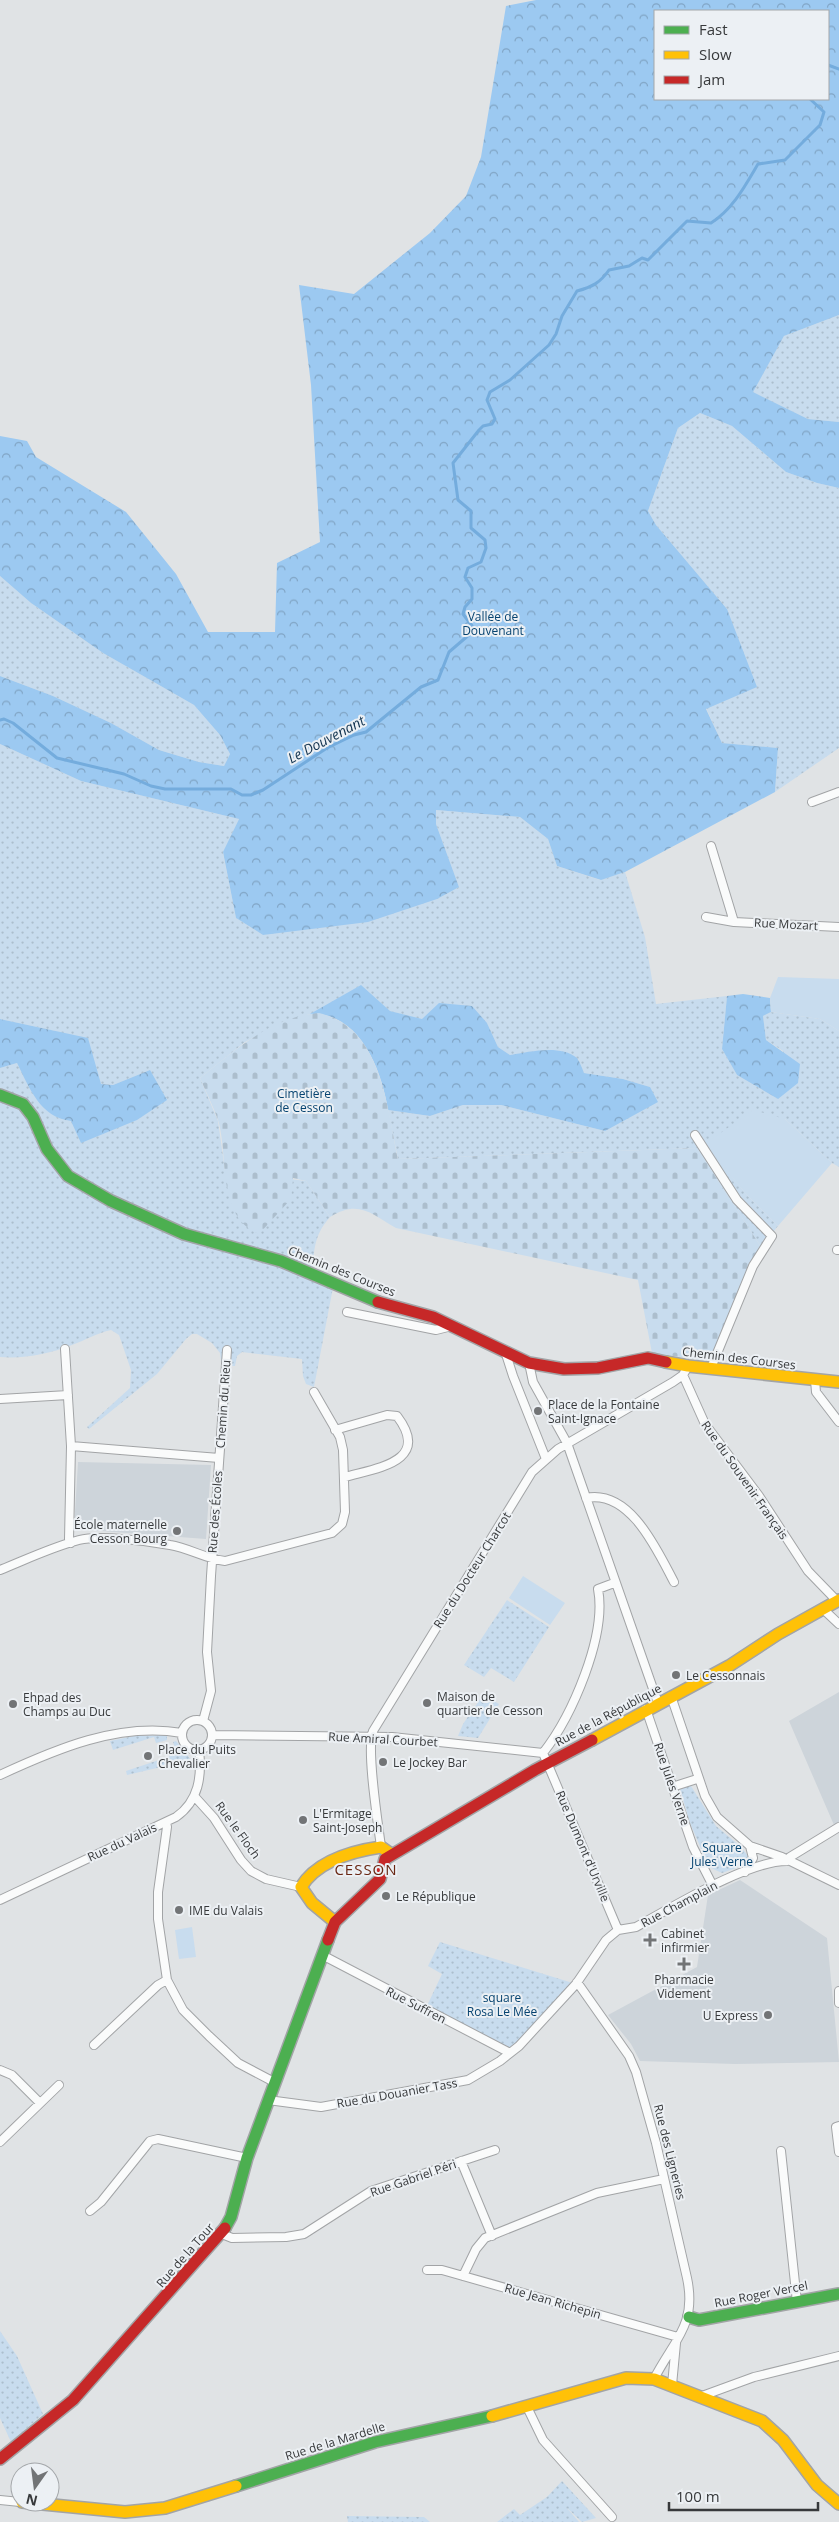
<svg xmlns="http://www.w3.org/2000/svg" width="839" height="2522" font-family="'Open Sans',sans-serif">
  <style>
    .built { fill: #cdd4da }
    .grass { fill: url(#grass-dots) }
    .forest { fill: url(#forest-crowns); fill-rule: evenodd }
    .cemetery { fill: url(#cemetery-stones) }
    .garden { fill: #c8dcee }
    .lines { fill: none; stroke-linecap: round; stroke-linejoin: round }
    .stream { stroke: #74acdd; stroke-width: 3 }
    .street-casing { stroke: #a2a4a6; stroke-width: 10 }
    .fast-casing { stroke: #a2a4a6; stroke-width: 14 }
    .slow-casing { stroke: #a2a4a6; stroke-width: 14 }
    .jam-casing { stroke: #a2a4a6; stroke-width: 14 }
    .street { stroke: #fafbfb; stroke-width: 8 }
    .fast { stroke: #4caf50; stroke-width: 11 }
    .slow { stroke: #ffc107; stroke-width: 11 }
    .jam { stroke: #c62828; stroke-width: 11 }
    .poi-dot { fill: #727476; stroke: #ecf0f4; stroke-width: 2 }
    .labels { text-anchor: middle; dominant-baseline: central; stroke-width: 4; stroke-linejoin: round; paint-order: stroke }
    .park-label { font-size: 12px; fill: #064370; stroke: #ecf0f4 }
    .street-label { font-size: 12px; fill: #37393b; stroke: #ecf0f4 }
    .poi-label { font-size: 12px; fill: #37393b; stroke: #ecf0f4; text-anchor: start }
    .water-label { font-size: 14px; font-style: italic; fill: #133450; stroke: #ecf0f4 }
    .quarter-label { font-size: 15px; letter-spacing: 1px; fill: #692713; stroke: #ecf0f4 }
  </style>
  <defs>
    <pattern id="grass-dots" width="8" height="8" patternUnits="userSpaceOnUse" patternTransform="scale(1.25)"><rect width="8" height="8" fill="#c8dcee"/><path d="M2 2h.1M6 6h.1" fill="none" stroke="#acbecd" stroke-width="1.8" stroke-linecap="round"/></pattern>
    <pattern id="forest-crowns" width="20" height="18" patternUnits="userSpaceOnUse" patternTransform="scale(1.25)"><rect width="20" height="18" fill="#9cc9f1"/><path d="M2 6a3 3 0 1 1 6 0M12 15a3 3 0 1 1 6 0" fill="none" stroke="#80a4c4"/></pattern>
    <pattern id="cemetery-stones" width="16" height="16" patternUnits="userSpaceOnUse" patternTransform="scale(1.25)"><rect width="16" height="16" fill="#c8dcee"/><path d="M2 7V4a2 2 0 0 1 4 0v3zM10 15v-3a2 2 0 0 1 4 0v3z" fill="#acbecd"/></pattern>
  </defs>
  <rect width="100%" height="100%" fill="#e0e3e5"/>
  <path class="built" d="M78,1462l133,3 -5,74 -132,-10z
    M839,1692v130l-5,3 -45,-104z
    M740,1880l87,58 12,124 -104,2 -95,-3 -9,-17 -23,-29 89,-48 11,-72z"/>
  <path class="grass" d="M839,315v107l-31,-3 -56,-27 32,-56z
    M700,413l32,13 54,46 31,11 22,5v260l-64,44 3,-44 -56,-5 -16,-35 21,-99 -71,-84 -8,-14 30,-83z
    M0,576l31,27 72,50 91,52 26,30 10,19 -6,12 -25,-4 -40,-12 -48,-27 -58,-27 -53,-20z
    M0,744l81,37 158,38 -16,34 13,65 27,17 196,-48 -23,-63v-14l84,7 28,22 9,27 43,14 25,-8 20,65 11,67 71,-8 -5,53 15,26 41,24 5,-48 -17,-11 -3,-24 8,-4 49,7 19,12v136l-7,-4 -47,-44 -79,25 40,50 32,32 -17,21 -64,-99 -299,11 -10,-49 42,6 33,-11h38l104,26 45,-44 -27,-8 -39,-6 -6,-14 -40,-8 -28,4 -12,-8 -11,-24 -65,-3 -32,-9 -80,3 -27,8 -38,20 -45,36 18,43 7,50 81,10 24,36c-14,16 -16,29 -17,50l22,10 -21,110 -8,-3 -3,-8 -1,-17 -60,-7 -5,4 -2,10h-13l-2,-13 -8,-10 -15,-9h-5l-6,5 -29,35 -68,55 -2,-2 43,-39 1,-18 -12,-35 -8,-5c-14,3 -25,10 -39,15 -23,9 -48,14 -72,12v-289l17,-5c13,25 24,54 54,58l79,-51 -37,15 -12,-1 -46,-53 -55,-12z
    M507,1600l42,27 -35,55 -23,-14 -7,9 -20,-12z
    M483,1695l16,9 -21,34 -20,-2 5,-12z
    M167,1735v5l-11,3 -2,-6 -41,13 -3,-9 24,-5z
    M176,1741l15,19 -64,15 -1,-4 51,-17 -4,-12z
    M691,1786l25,40 25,21 7,9 -4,9 -22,8 -13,-6 -19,-44 -10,-34z
    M440,1942l136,42 -66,69 -85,-43 17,-36 -14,-8z
    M0,2331l17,25 26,58 -32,28 -11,-24z
    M562,2481l34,37 -14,4 -16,-15 13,15h-82l17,-13 6,6 27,-18z
    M347,2516l77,1 6,5h-82z"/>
  <path class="forest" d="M536,0h303v315l-55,21 -31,56 55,27 31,3v66l-22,-5 -31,-11 -54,-46 -32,-13 -22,15 -30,83 8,14 71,84 30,78 -51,22 16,34 56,5 -3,44 -150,80 -24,8 -44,-14 -9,-27 -28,-22 -84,-7v14l23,63 -22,12 -69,23 -105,13 -27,-17 -13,-66 16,-33 -158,-38 -81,-37v-68l53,20 58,27 48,27 40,12 25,4 6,-12 -10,-19 -26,-30 -91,-52 -72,-50 -31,-27v-140l27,5 9,16 90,55 50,62 32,58h67l2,-69 43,-21 -9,-157 -12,-100 55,9 76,-61 36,-37 15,-39 25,-151zM655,11h173v88h-173z
    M361,985l29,26 32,8 17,-16 33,3 15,17 11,24 12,8c19,-3 50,-11 67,3 3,4 5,10 7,15l39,6 27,8 8,15 -53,29 -104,-26h-38l-33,11 -42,-6c-6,-40 -29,-99 -78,-96z
    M743,994l27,4 1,14 -8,4 3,24 34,24 -2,19 -20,16 -41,-24 -15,-26 5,-53z
    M0,1019l88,19 13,46 12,1 37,-15 17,30 -30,20 -56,23 -10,-22c-31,-4 -41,-32 -54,-58l-17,5z"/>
  <path class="cemetery" d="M319,1013c63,15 68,94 79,146l299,-11 64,99 -51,114 -58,-8 -14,-73 -242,-52c-25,-14 -37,-29 -66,-11l-24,-36 -13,-3 -2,21 -32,35c-43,-18 -30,-78 -41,-114 -5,-14 -12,-28 -18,-42 35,-28 73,-62 119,-65z"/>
  <path class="garden" d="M778,977l61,2v52l-19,-12 -49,-7 -1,-14z
    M753,1110l32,9 47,44 -54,63 -32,-32 -41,-50z
    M523,1576l42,27 -15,22 -41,-27z
    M192,1927l4,30 -17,2 -4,-29z"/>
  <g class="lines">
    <path class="stream" d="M828,65l11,4
      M0,720l4,-1 9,4 44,35 67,16 27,12 14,3h66l11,6h9l12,-5 64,-42 27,-13 12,-3 55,-45 17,-7 11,-28 21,-18 2,-8 -9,-12 2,-7 7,-8v-11l-7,-11 3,-9 13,-6 5,-14 -1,-8 -14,-12v-17l-13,-11 -5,-37 26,-33 4,-4 9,-2 3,-5 -8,-19 3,-8 20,-12 39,-35 7,-11 6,-18 15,-25c15,-4 23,-8 32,-21l20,-4 13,-8 6,2 39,-39 24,2c22,-14 34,-37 47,-59l27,-4 35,-35 4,-13 -14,-13"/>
    <g class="street-casing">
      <path id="street" d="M812,802l27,-10
        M711,846l23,76
        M706,917l28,5 105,5
        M695,1135l42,65 35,36 -19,30 -42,102
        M837,1250h2
        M347,1312l89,18 16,-4
        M65,1349l6,97 -2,93 2,4
        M505,1351l8,25 33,83
        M529,1363l4,19 34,61 91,260
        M683,1375l22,49 54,72 49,75 29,30
        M815,1380l1,12 23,30
        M0,1399l68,-4
        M335,1430l52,-15 10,1c35,46 -21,52 -52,61
        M71,1446l148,12
        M586,1498c44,-9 71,52 88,84
        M0,1570c25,-10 52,-23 79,-30 21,-5 69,1 91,5 19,3 36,14 55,16l107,-28 10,-9 3,-12 -2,-62 -3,-13 -26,-45
        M823,1609l16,15
        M671,1696l34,100 12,21 33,29 3,12 -8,14
        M646,1709l47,138 20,39
        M182 1735a15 15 0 1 1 30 0a15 15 0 1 1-30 0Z
        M203,1721l8,-30 -4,-39 4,-76 16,-226
        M212,1735l180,2 151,16 75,177
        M543,1753c29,-37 64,-117 55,-164l16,-6
        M0,1775c56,-26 119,-53 182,-42
        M672,1787l25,-8
        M195,1797l19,21 27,42 10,11 15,8 35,8
        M166,1822l1,5 -9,65v27l9,61 16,30 26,26 29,27 36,19
        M750,1846l32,11 57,28
        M381,1847c-3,-24 -15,-98 -8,-116l159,-259 26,-23 115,-67 10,-7 5,-9
        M787,1861l3,-4 49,-30
        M0,1900l176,-83c23,-16 26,-41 23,-67
        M324,1956l186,97
        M577,1982l52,74 7,16 20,71 31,135c10,47 -13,62 -33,101
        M839,1991v12
        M94,2045l64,-60 9,-5
        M0,2070l12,5 28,28
        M268,2100l53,7 147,-27 32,-19 19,-15 57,-62 30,-44 12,-10 18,-3c37,-20 111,-66 151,-66
        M839,2126l-3,1 3,25
        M0,2142l59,-57
        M781,2151l16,151
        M461,2161l31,75
        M90,2211l11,-9 49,-61 8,-2 89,19
        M222,2234l10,4 54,-1 18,-3 67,-43 124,-41
        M427,2270h15l236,67
        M463,2276l13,-27 9,-11 112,-45 67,-14
        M672,2385l4,-42
        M702,2396l52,-19 85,-21
        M527,2407l16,33 69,77
        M0,2500l20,2"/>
    </g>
    <g class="fast-casing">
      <path id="fast" d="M0,1095l23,9 10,13 14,32 21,27 43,25 73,33 97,27 97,41
        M225,2228l6,-11 16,-59 81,-218
        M689,2317l10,3 140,-26
        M236,2486l139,-44 117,-26"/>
    </g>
    <g class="slow-casing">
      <path id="slow" d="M666,1362l22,4 151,16
        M592,1740l137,-74 49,-32 61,-34
        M335,1922l-23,-19 -11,-16c16,-26 52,-36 80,-40l10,7
        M492,2416l134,-38 28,1 108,42 21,19 34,45 22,19
        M22,2502l103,10 40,-4 71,-22"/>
    </g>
    <g class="jam-casing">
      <path id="jam" d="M378,1302l55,15 96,46 35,6 34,-1 50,-10 18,4
        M328,1940l7,-18 45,-43 5,-20 150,-89 57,-30
        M0,2459l73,-59 152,-172"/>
    </g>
    <use href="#street" class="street"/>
    <use href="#fast" class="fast"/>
    <use href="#slow" class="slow"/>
    <use href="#jam" class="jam"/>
  </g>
  <g class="poi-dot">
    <circle cx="538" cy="1411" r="5"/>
    <circle cx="177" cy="1531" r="5"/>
    <circle cx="676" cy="1675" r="5"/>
    <circle cx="427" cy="1703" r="5"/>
    <circle cx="13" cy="1704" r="5"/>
    <circle cx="148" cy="1756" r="5"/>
    <circle cx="383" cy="1762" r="5"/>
    <circle cx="303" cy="1820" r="5"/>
    <circle cx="386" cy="1896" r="5"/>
    <circle cx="179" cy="1910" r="5"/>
    <path d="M647.5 1932.5h5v5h5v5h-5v5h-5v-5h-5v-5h5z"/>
    <path d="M681.5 1956.5h5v5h5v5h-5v5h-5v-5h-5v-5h5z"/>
    <circle cx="768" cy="2015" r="5"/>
  </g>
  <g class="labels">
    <g class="park-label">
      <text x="493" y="616">Vallée de<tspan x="493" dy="14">Douvenant</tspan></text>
      <text x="304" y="1093">Cimetière<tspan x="304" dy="14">de Cesson</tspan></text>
      <text x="722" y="1847">Square<tspan x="722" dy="14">Jules Verne</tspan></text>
      <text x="502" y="1997">square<tspan x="502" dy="14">Rosa Le Mée</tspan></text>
    </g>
    <g class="street-label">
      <text transform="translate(786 924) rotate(3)">Rue Mozart</text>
      <text transform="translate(342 1271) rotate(22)">Chemin des Courses</text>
      <text transform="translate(739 1358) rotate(7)">Chemin des Courses</text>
      <text transform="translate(223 1404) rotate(-86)">Chemin du Rieu</text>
      <text transform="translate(745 1480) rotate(55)">Rue du Souvenir Français</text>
      <text transform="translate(215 1512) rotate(-86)">Rue des Écoles</text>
      <text transform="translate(472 1570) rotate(-58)">Rue du Docteur Charcot</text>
      <text transform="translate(608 1715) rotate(-28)">Rue de la République</text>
      <text transform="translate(383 1739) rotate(3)">Rue Amiral Courbet</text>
      <text transform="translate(672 1784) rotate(71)">Rue Jules Verne</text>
      <text transform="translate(238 1830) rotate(54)">Rue le Floch</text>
      <text transform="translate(122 1842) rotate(-25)">Rue du Valais</text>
      <text transform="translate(583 1846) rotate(67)">Rue Dumont d'Urville</text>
      <text transform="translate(679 1904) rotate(-28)">Rue Champlain</text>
      <text transform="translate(416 2005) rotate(27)">Rue Suffren</text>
      <text transform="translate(397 2093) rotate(-10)">Rue du Douanier Tass</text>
      <text transform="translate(670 2152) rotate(76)">Rue des Ligneries</text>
      <text transform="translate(413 2178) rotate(-19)">Rue Gabriel Péri</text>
      <text transform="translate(185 2255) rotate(-49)">Rue de la Tour</text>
      <text transform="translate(761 2294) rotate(-11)">Rue Roger Vercel</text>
      <text transform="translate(553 2301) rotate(16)">Rue Jean Richepin</text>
      <text transform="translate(335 2441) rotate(-17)">Rue de la Mardelle</text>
    </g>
    <g class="poi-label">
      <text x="548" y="1404">Place de la Fontaine<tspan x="548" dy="14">Saint-Ignace</tspan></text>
      <text x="167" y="1524" text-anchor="end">École maternelle<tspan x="167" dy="14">Cesson Bourg</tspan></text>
      <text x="686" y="1675">Le Cessonnais</text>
      <text x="437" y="1696">Maison de<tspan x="437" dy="14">quartier de Cesson</tspan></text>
      <text x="23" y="1697">Ehpad des<tspan x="23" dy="14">Champs au Duc</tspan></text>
      <text x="158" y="1749">Place du Puits<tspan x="158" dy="14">Chevalier</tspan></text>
      <text x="393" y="1762">Le Jockey Bar</text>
      <text x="313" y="1813">L'Ermitage<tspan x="313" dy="14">Saint-Joseph</tspan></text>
      <text x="396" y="1896">Le République</text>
      <text x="189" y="1910">IME du Valais</text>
      <text x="661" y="1933">Cabinet<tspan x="661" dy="14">infirmier</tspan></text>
      <text x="684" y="1979" text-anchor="middle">Pharmacie<tspan x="684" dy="14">Videment</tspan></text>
      <text x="758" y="2015" text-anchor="end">U Express</text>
    </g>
    <g class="water-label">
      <text transform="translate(326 739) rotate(-28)">Le Douvenant</text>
    </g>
    <g class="quarter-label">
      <text x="366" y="1869">CESSON</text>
    </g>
  </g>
  <rect x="654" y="10" width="175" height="90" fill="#ecf0f4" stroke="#a4a7aa"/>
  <rect x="664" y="26" width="25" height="8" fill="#4caf50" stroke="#a4a7aa"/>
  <text x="699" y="35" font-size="15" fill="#37393b">Fast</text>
  <rect x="664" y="51" width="25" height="8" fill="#ffc107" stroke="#a4a7aa"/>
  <text x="699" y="60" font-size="15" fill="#37393b">Slow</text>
  <rect x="664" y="76" width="25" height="8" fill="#c62828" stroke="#a4a7aa"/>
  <text x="699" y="85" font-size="15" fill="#37393b">Jam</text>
  <g transform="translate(35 2487) rotate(194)"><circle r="24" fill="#ecf0f4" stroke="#a4a7aa"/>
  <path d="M0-4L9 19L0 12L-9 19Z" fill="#727476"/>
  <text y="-8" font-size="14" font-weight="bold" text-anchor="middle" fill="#37393b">N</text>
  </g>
  <path d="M669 2502v8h149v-8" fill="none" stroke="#37393b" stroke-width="2.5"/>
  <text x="676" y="2502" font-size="15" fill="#37393b" stroke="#ecf0f4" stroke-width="4" paint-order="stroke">100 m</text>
</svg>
